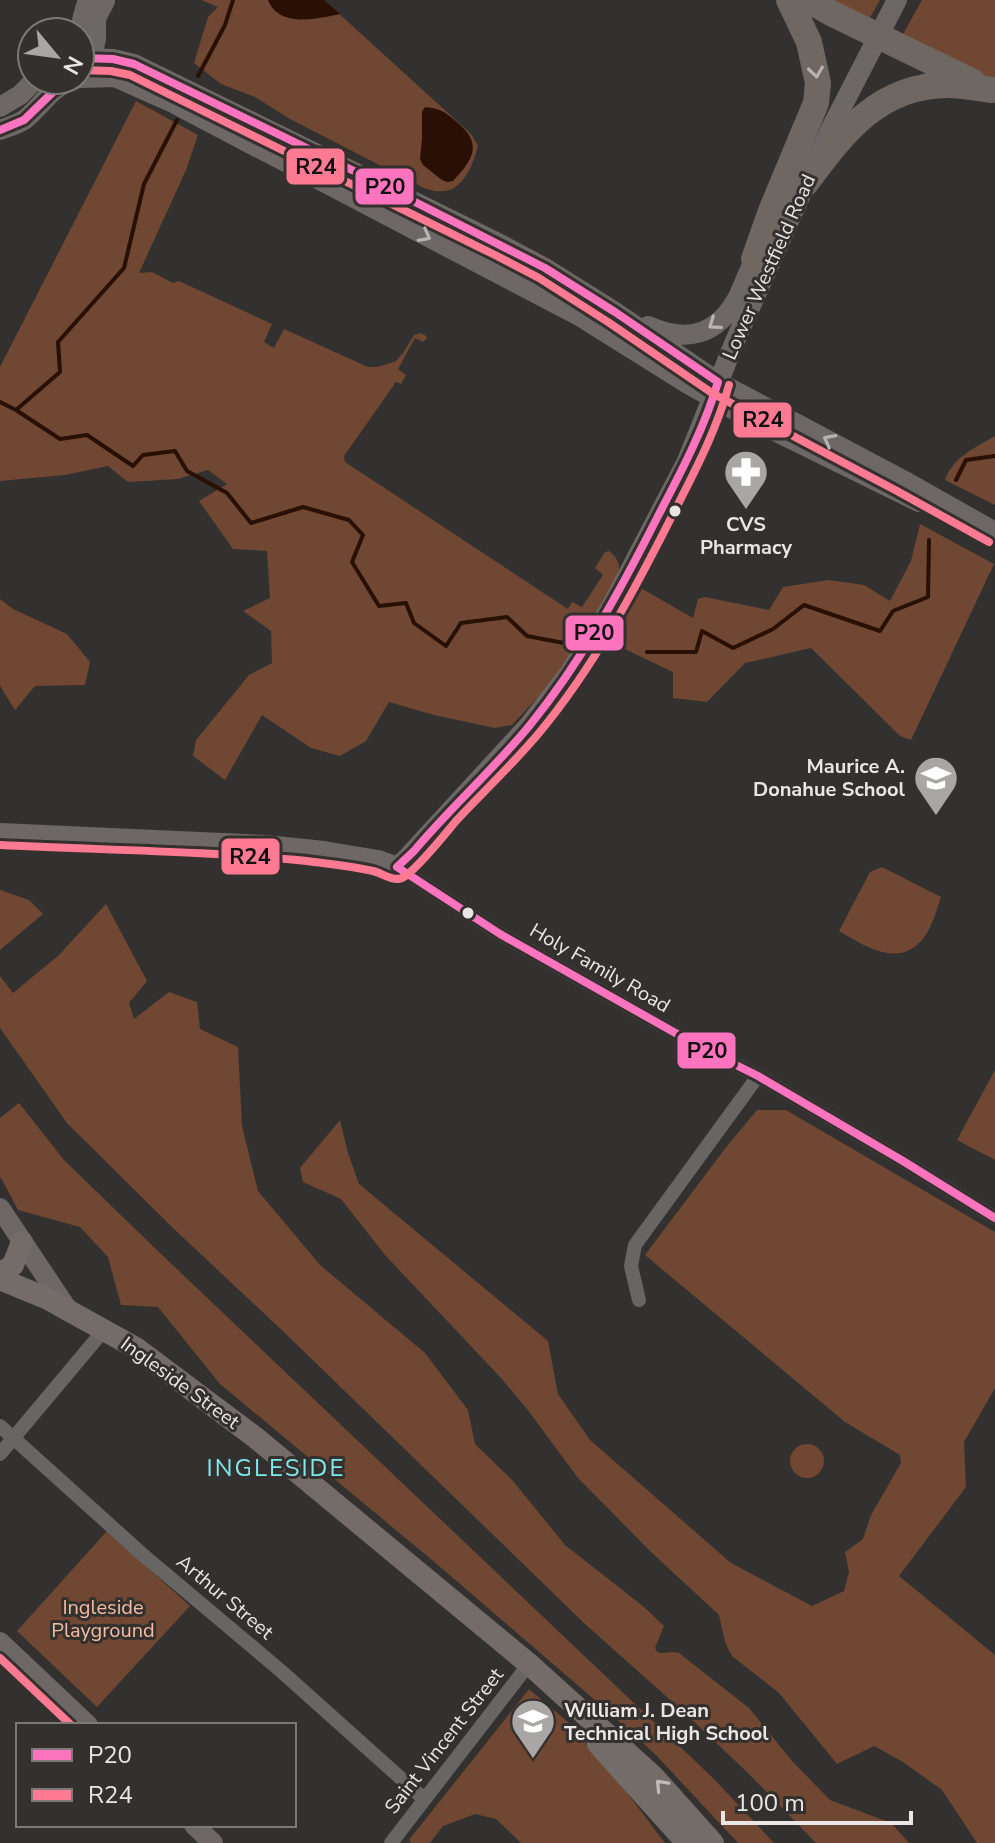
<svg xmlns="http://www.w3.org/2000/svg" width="995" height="1843" font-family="'Nunito Sans',sans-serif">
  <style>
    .green { fill: #6f4732 }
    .water { fill: #290f04 }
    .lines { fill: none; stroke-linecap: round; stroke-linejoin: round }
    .stream { stroke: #290f04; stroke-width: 4 }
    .street { stroke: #686665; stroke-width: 14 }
    .secondary { stroke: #6d6866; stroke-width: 20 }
    .primary { stroke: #736c69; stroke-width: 22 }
    .highway { stroke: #6f6762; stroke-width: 26 }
    .bus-1-casing { stroke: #34302e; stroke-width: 14 }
    .bus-2-casing { stroke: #34302e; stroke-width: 14 }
    .bus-1 { stroke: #fc73be; stroke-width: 8 }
    .bus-2 { stroke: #fe7a93; stroke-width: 8 }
    .oneway { stroke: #b8b3b1 }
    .oneway2 { stroke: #b7b4b2 }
    .oneway3 { stroke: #c0bbba }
    .bus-dot { fill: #e9e6e5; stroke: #34302e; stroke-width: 3 }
    .labels { text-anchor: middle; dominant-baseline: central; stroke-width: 6; stroke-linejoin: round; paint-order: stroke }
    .street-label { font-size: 20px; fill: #e9e6e5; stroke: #34302e }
    .poi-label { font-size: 20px; font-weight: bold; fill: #e9e6e5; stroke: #34302e }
    .park-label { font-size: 20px; fill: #f3bda3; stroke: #34302e }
    .quarter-label { font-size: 24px; letter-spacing: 2px; fill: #7de9eb; stroke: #34302e }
    .line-badge { stroke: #34302e; stroke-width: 3 }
    .pale-badge-label { font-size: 22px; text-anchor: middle; font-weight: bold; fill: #111 }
  </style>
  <rect width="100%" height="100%" fill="#33312f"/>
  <path class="green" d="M201,0h123l147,134 7,12c-8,28 -20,55 -54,42l-134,-69 -35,-22 -34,-13 -27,-21 14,-46 10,-10z
    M829,0h51l-10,18z
    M922,0h73v85l-92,-51z
    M136,101l62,34 -12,35 -47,103 13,-1 21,11 6,-2 93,43 -8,18 10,6 10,-19 84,38h10l18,-6 7,-8 11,-18 7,-2 5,3 1,2 -4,4 -8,-4 -17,31 8,6 -5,9 -5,-2 -52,74 1,6 223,147 4,-7 10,5 21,-32 -8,-7 10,-16 4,-1c12,9 12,19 6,32l-62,98 -41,44 -17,3 -61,-13 -45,-13 -23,39 -26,15 -29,-8 -49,-33 -37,65 -32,-24 3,-16 53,-65 23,-12 -1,-32 -28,-20 27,-13 -3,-47 -34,-2 -34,-48 28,-17 -19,-14 -30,9 -50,3 -20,-16 -43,9 -65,6v-114z
    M995,436v69l-50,-25c7,-22 31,-33 50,-44z
    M920,524l74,40 -83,176 -11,-4 -89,-88 -66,15 -38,39 -34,-4v-26l-63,-30 29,-55 54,31 5,-19 7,-2 64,13 14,-23 46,-7 35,5 26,16 21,-40z
    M0,599l13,10 54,25 23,28 -5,23 -50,1 -20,24 -15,-24z
    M882,867l59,30c-4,12 -8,26 -14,36 -24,38 -59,15 -88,-2l31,-59z
    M0,890l29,10 14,14 -43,36z
    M106,904l41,77 -18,22 5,16 35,-27 28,10 3,27 38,18 4,79 16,65 62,74 105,88 43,57 7,34 38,37 52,64 79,62 20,19 -9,22 2,4c8,3 14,-2 22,1l70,55 43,53 38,39 61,23 18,20h-93l-64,-66 -66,-63 -101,-90 -297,-288 -115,-108 -106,-105 -67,-95v-52l13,17 46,-38z
    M995,1070v90l-38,-20z
    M19,1103l45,57 96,93 553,525 61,65h-36l-82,-88 -60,-54 -158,-136 -218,-181 -62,-77 -37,-2 -13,-48 -28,-30 -62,-17 -18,-34v-58z
    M757,1110h29l209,122v156l-31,54 2,45 -67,89 96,79v188h-18l-35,-53 -39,-28 -29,-16 -37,18 -58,-71 -47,-37 -7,-14 -6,-27 -68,-63 -73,-74 -51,-69 -26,-31 -116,-123 -44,-56 -38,-17 -3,-14 40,-48 8,33 11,31 189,157 10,53 32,46 141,123 81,43 32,-15 5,-19 -4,-20 18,-13 8,-24 30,-52 -1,-8 -55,-33 -200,-167 82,-109z
    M790 1461a17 17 0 1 1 34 0a17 17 0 1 1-34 0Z
    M107,1531l83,75 -93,101 -80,-76z
    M529,1689l39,33 48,56 49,65h-144l-25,-24 -21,-5 -32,12 -13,17h-19l-2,-3z"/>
  <path class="water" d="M268,0h56l16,14c-23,5 -61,14 -72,-14z
    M425,107c17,2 20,5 33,16 25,21 15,37 -5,58l-6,1 -5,-2 -19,-15 -3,-6 2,-21v-26z"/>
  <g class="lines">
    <path class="stream" d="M198,76l27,-51 8,-25
      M0,402l16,8 44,-38 -2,-30 66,-74 20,-84 33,-64
      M16,410l44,29 27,-4 46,31 10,-11 32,-4 12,20 40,22 24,30 52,-16 46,13 14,15 -11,27 27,44 27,-3 8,20 32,23 15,-23 46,-6 20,19 42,8
      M956,480l10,-20 29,-4
      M647,652h49l6,-21 31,17 40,-19 31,-24 76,26 13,-20 35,-14 1,-57"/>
    <path class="street" d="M397,867l103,67 202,114 56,28 145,85 92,57
      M639,1300l-8,-34 4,-21 123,-169
      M0,1426l142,128 139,117 143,128
      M0,1454l104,-124
      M391,1843l138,-179"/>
    <path class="secondary" d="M88,0c-12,34 -8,39 11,67
      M80,58l33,1 21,5 366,180 45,24 70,44 103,70 185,98 92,52
      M91,62l5,-23v-21l9,-17
      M80,78l35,-1 54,24 412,216 107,67 68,38 163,80
      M0,107l20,-12 15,-15
      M0,130c8,-3 16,-5 24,-10 18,-14 27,-34 50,-40
      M648,326c38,17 69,10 90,-29 9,-18 11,-33 27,-49
      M0,833l266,12 58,6 54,9 19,7 8,-7 125,-136 38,-49 44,-70 75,-144 48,-120 95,-211 67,-130
      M0,1208l68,102
      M0,1642l88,83
      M194,1825l19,18"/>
    <path class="primary" d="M0,1274l13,-9 9,-23
      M0,1279l46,19 90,50 120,90 273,226 125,113 59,66
      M598,1744l89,99"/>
    <path class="highway" d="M808,0l23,13 142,69
      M806,183c37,-50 73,-98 142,-98 14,0 28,3 43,5
      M754,259l17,-48 45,-108 2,-20 -9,-41 -20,-42"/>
    <g class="bus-1-casing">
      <path id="bus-1" d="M80,58l33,1 21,5 226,110 185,94 70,44 103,70c-14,47 -37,90 -60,134 -37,73 -76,145 -128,209 -36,44 -79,82 -116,126l-17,16 103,67 202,114 56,28 145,85 92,57
        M0,130l24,-10 29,-28 21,-12"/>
    </g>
    <g class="bus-2-casing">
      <path id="bus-2" d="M80,70l31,1 19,4 365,180 44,23 69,44 104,71 185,98 92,51
        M0,845c102,5 206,6 307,16 22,3 45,5 66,10 9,2 20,11 29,7 13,-6 43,-44 54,-57 27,-29 57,-57 83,-88 54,-65 94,-140 132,-215 22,-43 45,-86 58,-133
        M0,1658l71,67"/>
    </g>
    <use href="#bus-1" class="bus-1"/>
    <use href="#bus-2" class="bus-2"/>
  </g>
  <defs><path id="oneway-chevron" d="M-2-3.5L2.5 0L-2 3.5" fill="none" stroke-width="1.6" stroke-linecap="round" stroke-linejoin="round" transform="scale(2)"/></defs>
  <use class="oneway" href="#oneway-chevron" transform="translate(816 72) rotate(82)"/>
  <g class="oneway2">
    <use href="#oneway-chevron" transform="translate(425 236) rotate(28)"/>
    <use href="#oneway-chevron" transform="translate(714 324) rotate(145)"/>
    <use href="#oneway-chevron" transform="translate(829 440) rotate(-152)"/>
  </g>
  <use class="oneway3" href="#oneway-chevron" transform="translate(661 1785) rotate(-133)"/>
  <defs>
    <g id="pharmacy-pin" transform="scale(2.3)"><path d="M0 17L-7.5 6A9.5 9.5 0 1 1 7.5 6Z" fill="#a9a7a5" stroke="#34302e"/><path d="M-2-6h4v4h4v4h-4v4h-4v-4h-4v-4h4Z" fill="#fff"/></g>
    <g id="school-pin" transform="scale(2.3)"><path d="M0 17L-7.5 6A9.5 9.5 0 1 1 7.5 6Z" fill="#a9a7a5" stroke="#34302e"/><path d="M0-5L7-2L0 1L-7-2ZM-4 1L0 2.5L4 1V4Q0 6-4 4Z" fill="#fff"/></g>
  </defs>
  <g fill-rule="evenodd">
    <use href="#pharmacy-pin" x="746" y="472"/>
    <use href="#school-pin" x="936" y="778"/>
    <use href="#school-pin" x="533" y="1721"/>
  </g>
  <g class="bus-dot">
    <circle cx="675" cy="511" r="7"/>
    <circle cx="468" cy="913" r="7"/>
  </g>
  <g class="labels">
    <g class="street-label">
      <text transform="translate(769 267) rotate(-66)">Lower Westfield Road</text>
      <text transform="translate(600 968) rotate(30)">Holy Family Road</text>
      <text transform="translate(180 1383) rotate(36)">Ingleside Street</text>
      <text transform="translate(225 1597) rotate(40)">Arthur Street</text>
      <text transform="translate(444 1741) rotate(-52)">Saint Vincent Street</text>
    </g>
    <g class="poi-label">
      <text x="746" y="524">CVS<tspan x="746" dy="23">Pharmacy</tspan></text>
      <text x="905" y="766" text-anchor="end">Maurice A.<tspan x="905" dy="23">Donahue School</tspan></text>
      <text x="564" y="1710" text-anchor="start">William J. Dean<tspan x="564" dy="23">Technical High School</tspan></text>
    </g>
    <g class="park-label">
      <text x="103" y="1607">Ingleside<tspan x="103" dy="23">Playground</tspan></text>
    </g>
    <g class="quarter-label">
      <text x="276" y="1468">INGLESIDE</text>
    </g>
  </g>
  <g class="line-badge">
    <rect x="285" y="147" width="61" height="39" rx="8" fill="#fe7a93"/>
    <rect x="354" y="167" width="61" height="39" rx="8" fill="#fc73be"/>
    <rect x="732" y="401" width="61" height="38" rx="8" fill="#fe7a93"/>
    <rect x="564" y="614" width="61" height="38" rx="8" fill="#fc73be"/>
    <rect x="220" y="837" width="61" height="39" rx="8" fill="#fe7a93"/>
    <rect x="676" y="1031" width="61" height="39" rx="8" fill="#fc73be"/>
  </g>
  <g class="pale-badge-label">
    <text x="316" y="174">R24</text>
    <text x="385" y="194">P20</text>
    <text x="763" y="427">R24</text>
    <text x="594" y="640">P20</text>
    <text x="250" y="864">R24</text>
    <text x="707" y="1058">P20</text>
  </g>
  <rect x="16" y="1723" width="280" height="104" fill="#34302e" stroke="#7c7977" stroke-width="2"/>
  <rect x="32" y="1749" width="40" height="12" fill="#fc73be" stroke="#7c7977" stroke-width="2"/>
  <text x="88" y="1763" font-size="24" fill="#e9e6e5">P20</text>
  <rect x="32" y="1789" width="40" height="12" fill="#fe7a93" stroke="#7c7977" stroke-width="2"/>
  <text x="88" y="1803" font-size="24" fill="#e9e6e5">R24</text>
  <g transform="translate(56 56) rotate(119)"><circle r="38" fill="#34302e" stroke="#7c7977" stroke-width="2"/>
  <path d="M0-6L14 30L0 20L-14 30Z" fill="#a9a7a5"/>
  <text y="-12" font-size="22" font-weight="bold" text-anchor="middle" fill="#e9e6e5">N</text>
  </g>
  <path d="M723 1811v12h188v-12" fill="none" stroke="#e9e6e5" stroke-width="4"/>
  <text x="735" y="1811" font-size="24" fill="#e9e6e5" stroke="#34302e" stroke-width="6" paint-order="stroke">100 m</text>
</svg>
